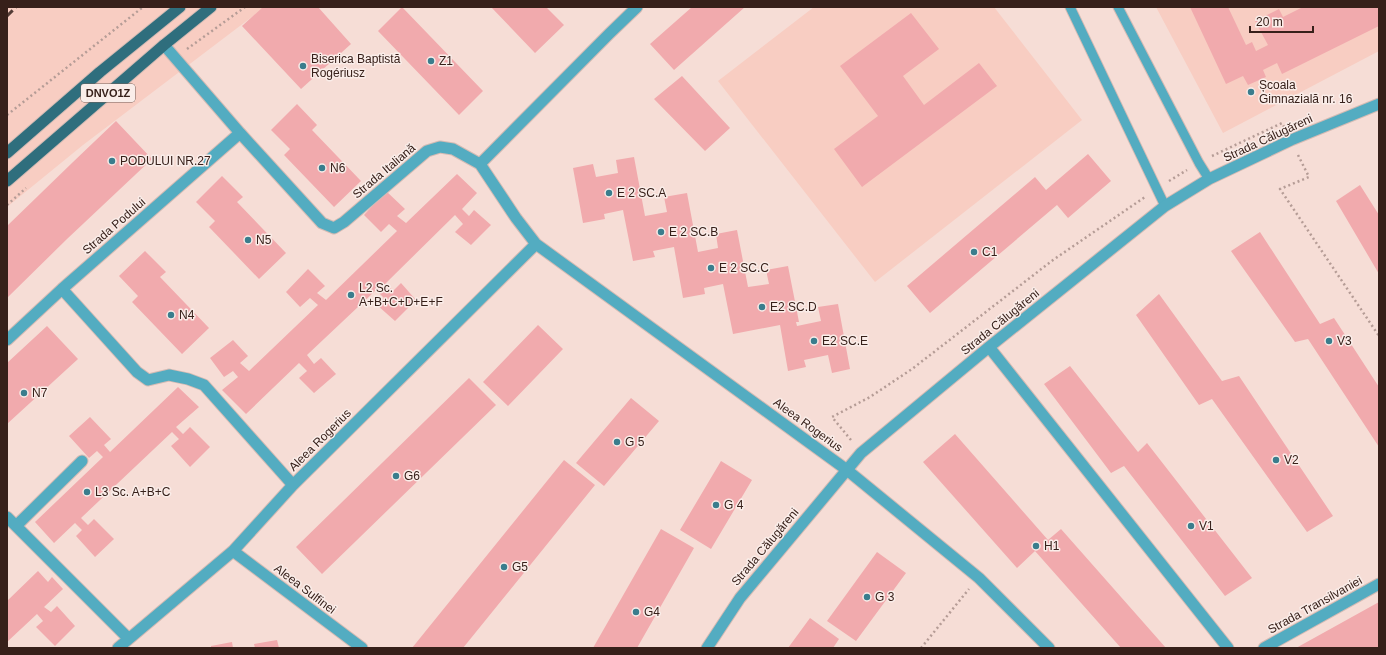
<svg xmlns="http://www.w3.org/2000/svg" width="1386" height="655" font-family="Helvetica,sans-serif">
  <style>
    .built { fill: #f8cdc2 }
    .building { fill: #f1aaad }
    .lines { fill: none; stroke-linecap: round; stroke-linejoin: round }
    .service-casing { stroke: #d4bbb4; stroke-width: 11 }
    .minor-casing { stroke: #d4bbb4; stroke-width: 13 }
    .primary-casing { stroke: #d4bbb4; stroke-width: 13 }
    .path { stroke: #b59c96; stroke-width: 2.5; stroke-dasharray: 2 3; stroke-linecap: butt }
    .service { stroke: #53acc1; stroke-width: 9 }
    .minor { stroke: #53acc1; stroke-width: 11 }
    .primary { stroke: #2f6e7d; stroke-width: 11 }
    .rail { stroke: #533c36; stroke-width: 3; stroke-dasharray: 8 4; stroke-linecap: butt }
    .poi-dot { fill: #3a7d8d; stroke: #faede9; stroke-width: 1.5 }
    .labels { text-anchor: middle; dominant-baseline: central; stroke-width: 3; stroke-linejoin: round; paint-order: stroke }
    .shield { fill: #faede9; stroke: #725e58; stroke-width: 1 }
    .shield-label { font-size: 11px; font-weight: bold; fill: #37201a }
    .poi-label { font-size: 12px; fill: #37201a; stroke: #faede9; text-anchor: start }
    .street-label { font-size: 12px; fill: #37201a; stroke: #faede9 }
  </style>
  <rect width="100%" height="100%" fill="#f6ddd6"/>
  <path class="built" d="M7,7h258l-182,138 -76,62z
    M814,7h180l88,113 -207,162 -157,-201z
    M1156,7h223v44l-156,82z"/>
  <path class="building" d="M263,7h55l33,37 -50,45 -59,-63z
    M402,7l81,84 -24,24 -81,-84z
    M491,7h55l18,18 -29,28z
    M692,7h53l-71,63 -24,-26z
    M1190,7h38l18,38 6,-3 4,9 12,-6 -13,-24 24,-12 4,8 20,-10h76v19l-97,48 -5,-11 -14,7 3,7 -18,8 -5,-9 -17,8z
    M911,13l28,36 -36,27 21,29 55,-42 18,23 -135,101 -28,-38 44,-33 -38,-50z
    M682,76l48,52 -25,23 -51,-52z
    M297,104l20,21 -5,5 49,51 -27,26 -50,-52 6,-6 -19,-19z
    M116,121l36,38 -85,80 -60,59v-72l66,-64z
    M1088,154l23,27 -43,37 -11,-13 -127,108 -23,-27 128,-109 11,13z
    M634,157l11,59 22,-4 -3,-15 23,-4 11,59 20,-4 -2,-14 21,-4 11,57 21,-3 -3,-14 22,-4 11,56h-3l1,4 24,-5 -3,-14 20,-3 12,65 -18,4 -4,-18 -24,5 2,7 -18,4 -8,-46 -47,9 -10,-50 -19,4 1,6 -22,4 -9,-51 -21,4 2,6 -22,4 -10,-51 -19,4 1,5 -22,4 -10,-55 20,-4 3,13 22,-4 -2,-13z
    M457,174l20,19 -15,16 7,7 5,-6 17,15 -20,20 -16,-13 8,-8 -8,-9 -69,68 7,8 8,-8 15,17 -21,21 -18,-16 7,-7 -8,-8 -69,65 7,9 7,-6 15,16 -22,19 -15,-15 8,-7 -8,-8 -53,51 -24,-24 16,-13 -5,-6 -9,6 -14,-19 23,-18 15,16 -8,7 9,8 69,-66 -8,-7 -10,9 -14,-15 22,-23 17,17 -8,7 9,7 71,-69 -8,-7 -8,8 -17,-17 22,-24 19,18 -8,7 9,7z
    M222,176l21,21 -6,5 49,51 -27,26 -50,-52 6,-6 -19,-19z
    M1360,185l19,30v59l-43,-73z
    M1260,232l60,92 14,-6 45,69v60l-71,-108 -13,3 -64,-91z
    M145,251l21,21 -6,5 49,51 -27,26 -50,-52 6,-6 -19,-20z
    M1159,294l63,87 17,-5 94,140 -26,16 -95,-133 -13,6 -63,-90z
    M538,325l25,24 -55,57 -25,-24z
    M47,326l31,33 -71,65v-61z
    M1070,366l68,86 9,-9 105,135 -27,18 -101,-130 -13,7 -67,-89z
    M469,378l27,27 -174,169 -26,-27z
    M178,387l21,20 -23,20 7,7 7,-7 20,20 -20,20 -19,-21 8,-7 -7,-7 -91,86 7,7 6,-6 20,20 -19,18 -19,-21 6,-6 -7,-7 -21,20 -19,-21 68,-65 -6,-6 -8,7 -20,-22 21,-19 21,22 -7,6 6,7z
    M631,398l28,23 -55,65 -28,-23z
    M955,434l93,106 13,-11 105,119h-45l-86,-97 -18,17 -94,-106z
    M564,460l31,25 -132,163h-51z
    M721,461l31,19 -41,69 -31,-19z
    M661,529l33,19 -57,100h-44z
    M877,552l29,21 -50,68 -29,-20z
    M38,571l10,11 4,-5 11,12 -19,18 7,5 6,-6 18,20 -20,20 -19,-19 7,-6 -6,-7 -30,28v-41z
    M1379,602v46h-83z
    M810,618l29,21 -6,9h-45z
    M277,640l2,8h-24l-1,-4z
    M232,642l1,6h-22v-2z"/>
  <g class="lines">
    <g class="service-casing">
      <path id="service" d="M1070,7l95,199
        M1118,7l81,156 10,16"/>
    </g>
    <g class="minor-casing">
      <path id="minor" d="M164,45l76,88 82,90 12,5 10,-6 83,-71 13,-4 13,2 27,15 36,54 20,26 311,226 132,108 70,70
        M480,164l129,-130 28,-27
        M62,289l75,83 11,8 21,-5 19,4 16,6 89,100
        M7,340l55,-51 178,-156
        M989,347l239,301
        M82,461l-66,65 112,112
        M7,517l9,9
        M233,551l129,97
        M118,648l115,-97 60,-66 243,-241
        M707,648l33,-50 121,-145 128,-106 176,-141 44,-27 82,-39 88,-36
        M1264,648l115,-64"/>
    </g>
    <g class="primary-casing">
      <path id="primary" d="M7,153l93,-81 80,-65
        M7,181l157,-136 47,-38"/>
    </g>
    <path class="path" d="M187,49l58,-42
      M7,115l136,-108
      M1298,155l11,22 -29,12 99,147
      M1212,156l70,-33 2,4
      M1169,181l18,-11
      M7,205l19,-17
      M851,440l-19,-23 38,-20 42,-28 141,-109 92,-63
      M921,648l48,-59"/>
    <use href="#service" class="service"/>
    <use href="#minor" class="minor"/>
    <use href="#primary" class="primary"/>
    <path class="rail" d="M7,16l9,-9"/>
  </g>
  <g class="poi-dot">
    <circle cx="431" cy="61" r="4"/>
    <circle cx="303" cy="66" r="4"/>
    <circle cx="1251" cy="92" r="4"/>
    <circle cx="112" cy="161" r="4"/>
    <circle cx="322" cy="168" r="4"/>
    <circle cx="609" cy="193" r="4"/>
    <circle cx="661" cy="232" r="4"/>
    <circle cx="248" cy="240" r="4"/>
    <circle cx="974" cy="252" r="4"/>
    <circle cx="711" cy="268" r="4"/>
    <circle cx="351" cy="295" r="4"/>
    <circle cx="762" cy="307" r="4"/>
    <circle cx="171" cy="315" r="4"/>
    <circle cx="814" cy="341" r="4"/>
    <circle cx="1329" cy="341" r="4"/>
    <circle cx="24" cy="393" r="4"/>
    <circle cx="617" cy="442" r="4"/>
    <circle cx="1276" cy="460" r="4"/>
    <circle cx="396" cy="476" r="4"/>
    <circle cx="87" cy="492" r="4"/>
    <circle cx="716" cy="505" r="4"/>
    <circle cx="1191" cy="526" r="4"/>
    <circle cx="1036" cy="546" r="4"/>
    <circle cx="504" cy="567" r="4"/>
    <circle cx="867" cy="597" r="4"/>
    <circle cx="636" cy="612" r="4"/>
  </g>
  <g class="labels">
    <rect class="shield" x="81" y="84" width="54" height="18" rx="3"/>
    <g class="shield-label">
      <text x="108" y="93">DNVO1Z</text>
    </g>
    <g class="poi-label">
      <text x="311" y="59">Biserica Baptistă<tspan x="311" dy="14">Rogériusz</tspan></text>
      <text x="439" y="61">Z1</text>
      <text x="1259" y="85">Școala<tspan x="1259" dy="14">Gimnazială nr. 16</tspan></text>
      <text x="120" y="161">PODULUI NR.27</text>
      <text x="330" y="168">N6</text>
      <text x="617" y="193">E 2 SC.A</text>
      <text x="669" y="232">E 2 SC.B</text>
      <text x="256" y="240">N5</text>
      <text x="982" y="252">C1</text>
      <text x="719" y="268">E 2 SC.C</text>
      <text x="359" y="288">L2 Sc.<tspan x="359" dy="14">A+B+C+D+E+F</tspan></text>
      <text x="770" y="307">E2 SC.D</text>
      <text x="179" y="315">N4</text>
      <text x="822" y="341">E2 SC.E</text>
      <text x="1337" y="341">V3</text>
      <text x="32" y="393">N7</text>
      <text x="625" y="442">G 5</text>
      <text x="1284" y="460">V2</text>
      <text x="404" y="476">G6</text>
      <text x="95" y="492">L3 Sc. A+B+C</text>
      <text x="724" y="505">G 4</text>
      <text x="1199" y="526">V1</text>
      <text x="1044" y="546">H1</text>
      <text x="512" y="567">G5</text>
      <text x="875" y="597">G 3</text>
      <text x="644" y="612">G4</text>
    </g>
    <g class="street-label">
      <text transform="translate(1268 138) rotate(-25)">Strada Călugăreni</text>
      <text transform="translate(384 171) rotate(-40)">Strada Italiană</text>
      <text transform="translate(114 226) rotate(-41)">Strada Podului</text>
      <text transform="translate(1000 322) rotate(-39)">Strada Călugăreni</text>
      <text transform="translate(808 425) rotate(36)">Aleea Rogerius</text>
      <text transform="translate(320 440) rotate(-45)">Aleea Rogerius</text>
      <text transform="translate(765 547) rotate(-50)">Strada Călugăreni</text>
      <text transform="translate(305 589) rotate(37)">Aleea Sulfinei</text>
      <text transform="translate(1315 605) rotate(-29)">Strada Transilvaniei</text>
    </g>
  </g>
  <rect width="1386" height="655" fill="none" stroke="#37201a" stroke-width="16"/>
  <path d="M1250 26v6h63v-6" fill="none" stroke="#37201a" stroke-width="2"/>
  <text x="1256" y="26" font-size="12" fill="#37201a" stroke="#faede9" stroke-width="3" paint-order="stroke">20 m</text>
</svg>
